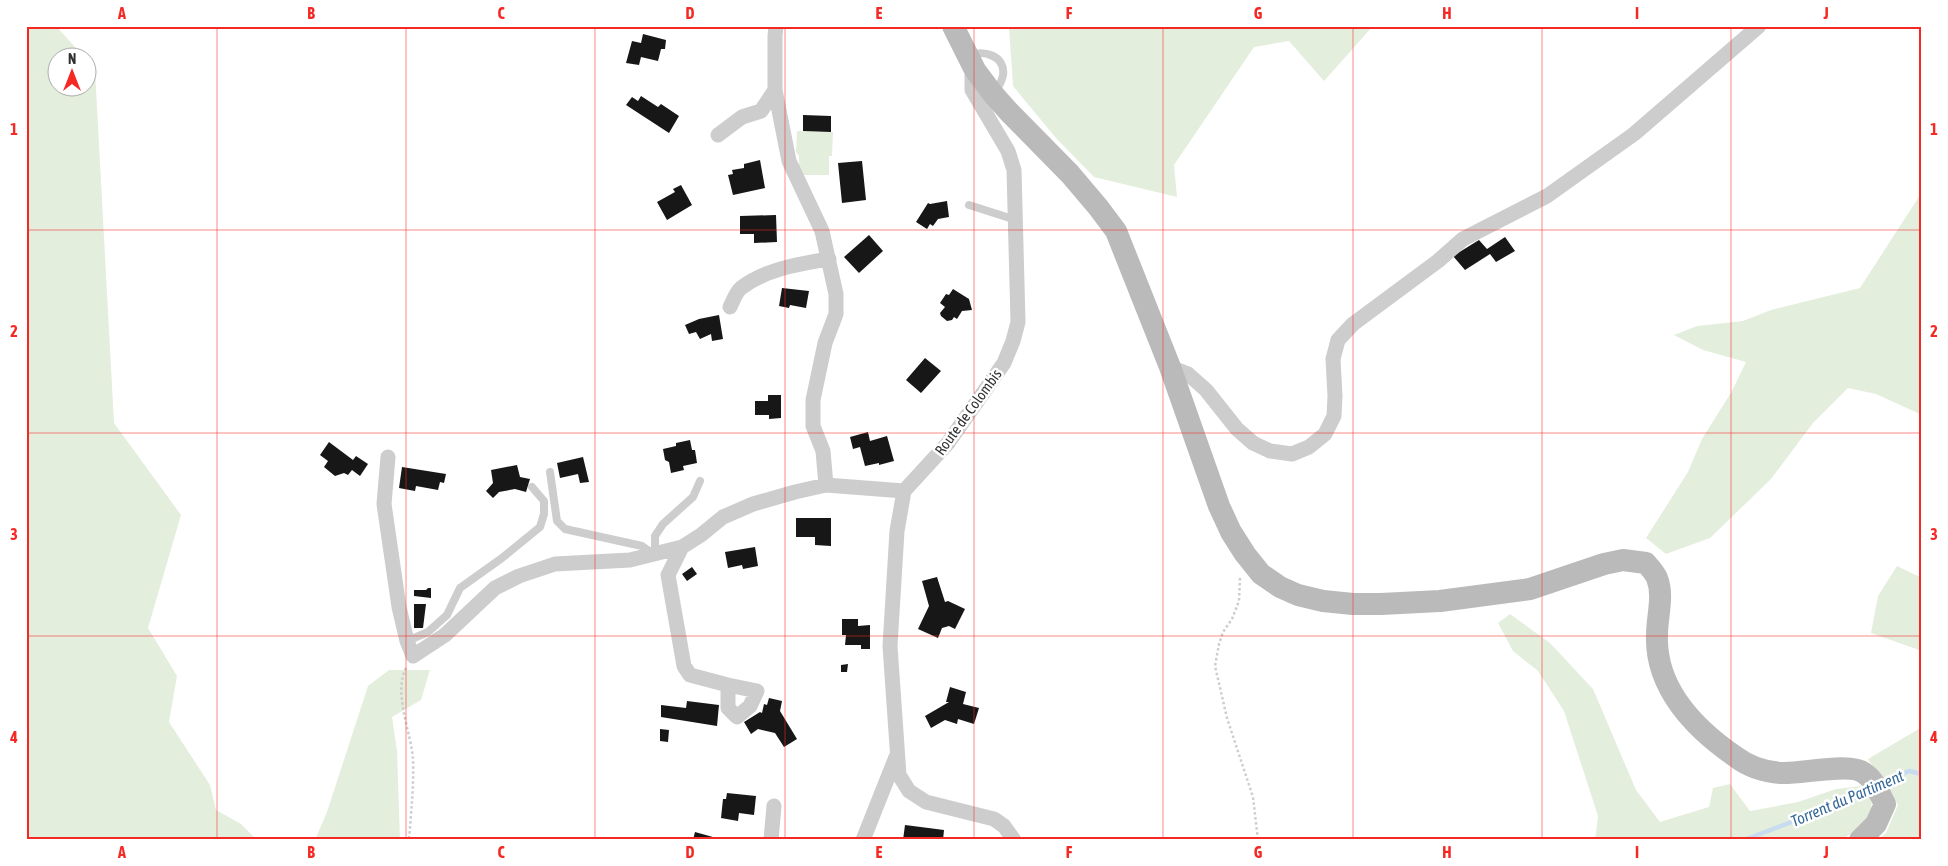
<svg xmlns="http://www.w3.org/2000/svg" width="1948" height="866" font-family="'Asap Condensed',sans-serif">
  <style>
    .green { fill: #e4eedd }
    .lines { fill: none; stroke-linecap: round; stroke-linejoin: round }
    .stream { stroke: #c7dcef; stroke-width: 4.5 }
    .building { fill: #171717 }
    .path { stroke: #cdcdcd; stroke-width: 2.5; stroke-dasharray: 2.5 2.5; stroke-linecap: butt }
    .lane { stroke: #cdcdcd; stroke-width: 8 }
    .street { stroke: #cdcdcd; stroke-width: 15 }
    .secondary { stroke: #bababa; stroke-width: 22 }
    .grid { fill: none; stroke: #f52924; stroke-width: 1; stroke-opacity: 0.55 }
    .labels { text-anchor: middle; dominant-baseline: central; stroke-width: 5; stroke-linejoin: round; paint-order: stroke }
    .street-label { font-size: 15px; fill: #303030; stroke: #fff }
    .water-label { font-size: 16px; font-style: italic; fill: #36699a; stroke: #fff }
    .neatline { fill: none; stroke: #f52924; stroke-width: 2 }
    .grid-label { font-size: 16px; text-anchor: middle; font-weight: bold; fill: #f52924 }
  </style>
  <rect width="100%" height="100%" fill="#fff"/>
  <path class="green" d="M26,26h30l28,31 -26,1v30h30v-27l7,9 19,353 67,92 -33,113 29,48 -8,46 41,63 6,25 25,14 16,16h-231z
    M1009,26h364l-49,55 -35,-40 -35,6 -80,118 3,32 -83,-20 -38,-39 -43,-52z
    M797,131l36,1 -1,24h-3v19h-30v-19l-3,-4z
    M1922,192v223l-46,-21 -28,-6 -35,35 -42,56 -61,59 -44,16 -20,-16 42,-66 14,-33 30,-48 14,-29 -43,-12 -29,-15 23,-9 46,-5 28,-11 89,-22z
    M1897,566l25,12v73l-51,-18 7,-37z
    M1510,614l40,29 43,46 43,101 24,32 49,-15 4,-19 17,-4 20,27 48,-9 38,-13 26,-3 9,11 1,16 -10,14 -21,13h-246l3,-24 -34,-105 -26,-40 -25,-20 -15,-28z
    M389,670h41l-9,30 -29,17 5,34 3,89h-85l12,-28 41,-126z
    M1922,727v113h-45l9,-7 12,-28 -30,-46z"/>
  <g class="lines">
    <path class="stream" d="M1881,784l28,-13 13,3
      M1744,840l108,-41 18,-9"/>
  </g>
  <path class="building" d="M643,34l23,6 -1,9h-4l-3,12 -17,-4 -2,8 -13,-2 6,-22 9,2z
    M641,96l17,11 3,-3 18,12 -10,17 -43,-28 6,-8 6,4z
    M803,115l28,1v16l-28,-1z
    M760,160l5,28 -32,7 -5,-20 5,-1 -1,-4 12,-2v-4z
    M862,161l4,39 -24,3 -4,-40z
    M681,185l11,20 -25,15 -10,-18 18,-10 -2,-3z
    M947,201l2,16 -11,2 -5,7 -3,-2 -3,5 -11,-7 12,-19 2,1z
    M776,215l1,27 -23,1v-9h-14v-18z
    M869,235l14,16 -24,22 -15,-16z
    M1505,237l10,14 -19,11 -6,-8 -25,16 -12,-14 26,-16 8,9z
    M782,288l27,3 -3,17 -16,-3 -1,3 -10,-2z
    M953,289l16,10 3,11 -10,1 -5,8 -3,-2 -2,3 -5,1 -6,-5 -1,-3 5,-6 -5,-4 6,-9 3,1z
    M719,315l4,24 -11,2 -1,-7 -11,5 -4,-7 -7,2 -4,-9 14,-6z
    M925,358l16,13 -20,22 -15,-13z
    M768,395h13v23l-12,1v-4h-14v-14h13z
    M868,432l2,9 17,-5 7,25 -15,4v-2l-14,3 -5,-19 -7,2 -3,-12z
    M690,440l2,10h3l2,13 -14,3 1,4 -13,3 -2,-11 -4,-2 -2,-11 13,-3v-3z
    M329,442l24,18 3,-4 12,8 -8,12 -8,-6 -4,5 -4,-2 -9,3 -11,-9 4,-6 -8,-6z
    M583,457l6,25 -9,1 -2,-9 -18,4 -3,-15z
    M517,465l3,12 10,2 -4,13 -11,-3 -16,3 -6,6 -7,-7 7,-8 -2,-13z
    M402,467l44,7 -2,9 -4,-1 -2,8 -22,-4 -1,5 -16,-3z
    M796,518h35v28l-16,-1v-8h-19z
    M755,547l3,19 -15,3 -1,-4 -14,3 -3,-16z
    M692,567l5,7 -10,7 -5,-7z
    M937,577l8,25 3,-1 17,8 -10,20 -6,-3 -7,2 -4,10 -20,-9 11,-23 -7,-25z
    M428,588h3v10l-17,-2v-6h12z
    M414,604h12l-3,24h-9z
    M842,619h16v7l12,-1v24h-9v-4h-16l1,-10h-4z
    M848,664l-1,8h-6v-7z
    M950,687l16,5 -3,12 16,4 -5,16 -16,-5 -1,5 -12,-4 -14,8 -6,-12 24,-14h-3z
    M769,698l13,3 -2,10 17,28 -13,8 -9,-14 -17,-4 -7,5 -7,-12 16,-10 2,1 2,-9 3,1z
    M687,701l32,4 -2,21 -56,-9v-12l25,3z
    M660,729l9,1 -1,12 -8,-1z
    M727,793l29,3 -2,19 -15,-2 -1,8 -17,-3 2,-19h3z
    M905,825l39,5 -1,10h-40z
    M695,832l25,7v1h-27z"/>
  <g class="lines">
    <path class="path" d="M1240,578l-1,23 -7,18 -9,13 -4,12 -4,22 12,52 26,79 5,43
      M406,668c-13,25 5,64 7,91 1,27 -2,54 -4,81"/>
    <path class="lane" d="M969,56c14,-7 37,0 34,19 -1,7 -5,12 -8,18
      M969,205l47,15
      M550,472l7,49 8,8 77,17 11,8
      M655,555v-19l8,-12 30,-27 7,-16
      M407,641l21,-9 19,-17 13,-27 42,-30 38,-31 4,-13v-13l-12,-14"/>
    <path class="street" d="M776,26l-1,10v54l14,71 33,70 14,63v20l-11,29 -12,57v26l10,25 3,34
      M975,70l-3,6v14l36,61 6,19 4,152 -5,19 -9,22 -56,80 -44,48 -7,40 -7,115 9,129 10,16 17,11 68,17 10,7 10,14
      M718,135l24,-18 19,-6 14,-21
      M730,307c3,-6 6,-15 11,-19 25,-19 58,-24 88,-29
      M1170,367l18,7 18,16 31,39 16,14 17,8 22,3 17,-7 16,-13 9,-18 1,-20 -2,-37 5,-19 15,-16 85,-63 25,-22 84,-43 87,-62 125,-108
      M388,457l-4,47 15,103 8,34 6,15 32,-21 50,-47 24,-12 36,-12 75,-4 52,-13 19,-12 22,-18 30,-13 42,-12 31,-7 78,6
      M682,547l-14,28 16,91 6,9 38,10v23l9,9 13,-11 7,-15 -29,-6
      M771,840l3,-34
      M863,840l33,-83"/>
    <path class="secondary" d="M953,26l22,44 18,24 16,18 61,62 28,33 18,24 54,136 49,139 12,26 14,22 16,20 19,13 18,8 25,6 30,3h28l59,-3 90,-12 74,-25 19,-4 23,3c4,5 9,10 11,15 7,18 0,38 0,57 -2,53 38,94 79,122 13,10 29,15 46,16 19,1 69,-11 82,0 11,7 15,20 21,31l-9,20 -16,16"/>
  </g>
  <path class="grid" d="M217,26v814M406,26v814M595,26v814M785,26v814M974,26v814M1163,26v814M1353,26v814M1542,26v814M1731,26v814M26,230h1896M26,433h1896M26,636h1896"/>
  <g class="labels">
    <g class="street-label">
      <text transform="translate(968 412) rotate(-54)">Route de Colombis</text>
    </g>
    <g class="water-label">
      <text transform="translate(1847 798) rotate(-23)">Torrent du Partiment</text>
    </g>
  </g>
  <rect width="1948" height="866" fill="none" stroke="#ffffff" stroke-width="55"/>
  <g transform="translate(72 72)"><circle r="24" fill="#ffffff" stroke="#acacac"/>
  <path d="M0-4L9 19L0 12L-9 19Z" fill="#f52924"/>
  <text y="-8" font-size="14" font-weight="bold" text-anchor="middle" fill="#303030">N</text>
  </g>
  <rect x="28" y="28" width="1892" height="810" class="neatline"/>
  <g class="grid-label">
    <text x="122" y="19">A</text>
    <text x="311" y="19">B</text>
    <text x="501" y="19">C</text>
    <text x="690" y="19">D</text>
    <text x="879" y="19">E</text>
    <text x="1069" y="19">F</text>
    <text x="1258" y="19">G</text>
    <text x="1447" y="19">H</text>
    <text x="1637" y="19">I</text>
    <text x="1826" y="19">J</text>
    <text x="14" y="135">1</text>
    <text x="1934" y="135">1</text>
    <text x="14" y="337">2</text>
    <text x="1934" y="337">2</text>
    <text x="14" y="540">3</text>
    <text x="1934" y="540">3</text>
    <text x="14" y="743">4</text>
    <text x="1934" y="743">4</text>
    <text x="122" y="858">A</text>
    <text x="311" y="858">B</text>
    <text x="501" y="858">C</text>
    <text x="690" y="858">D</text>
    <text x="879" y="858">E</text>
    <text x="1069" y="858">F</text>
    <text x="1258" y="858">G</text>
    <text x="1447" y="858">H</text>
    <text x="1637" y="858">I</text>
    <text x="1826" y="858">J</text>
  </g>
</svg>
